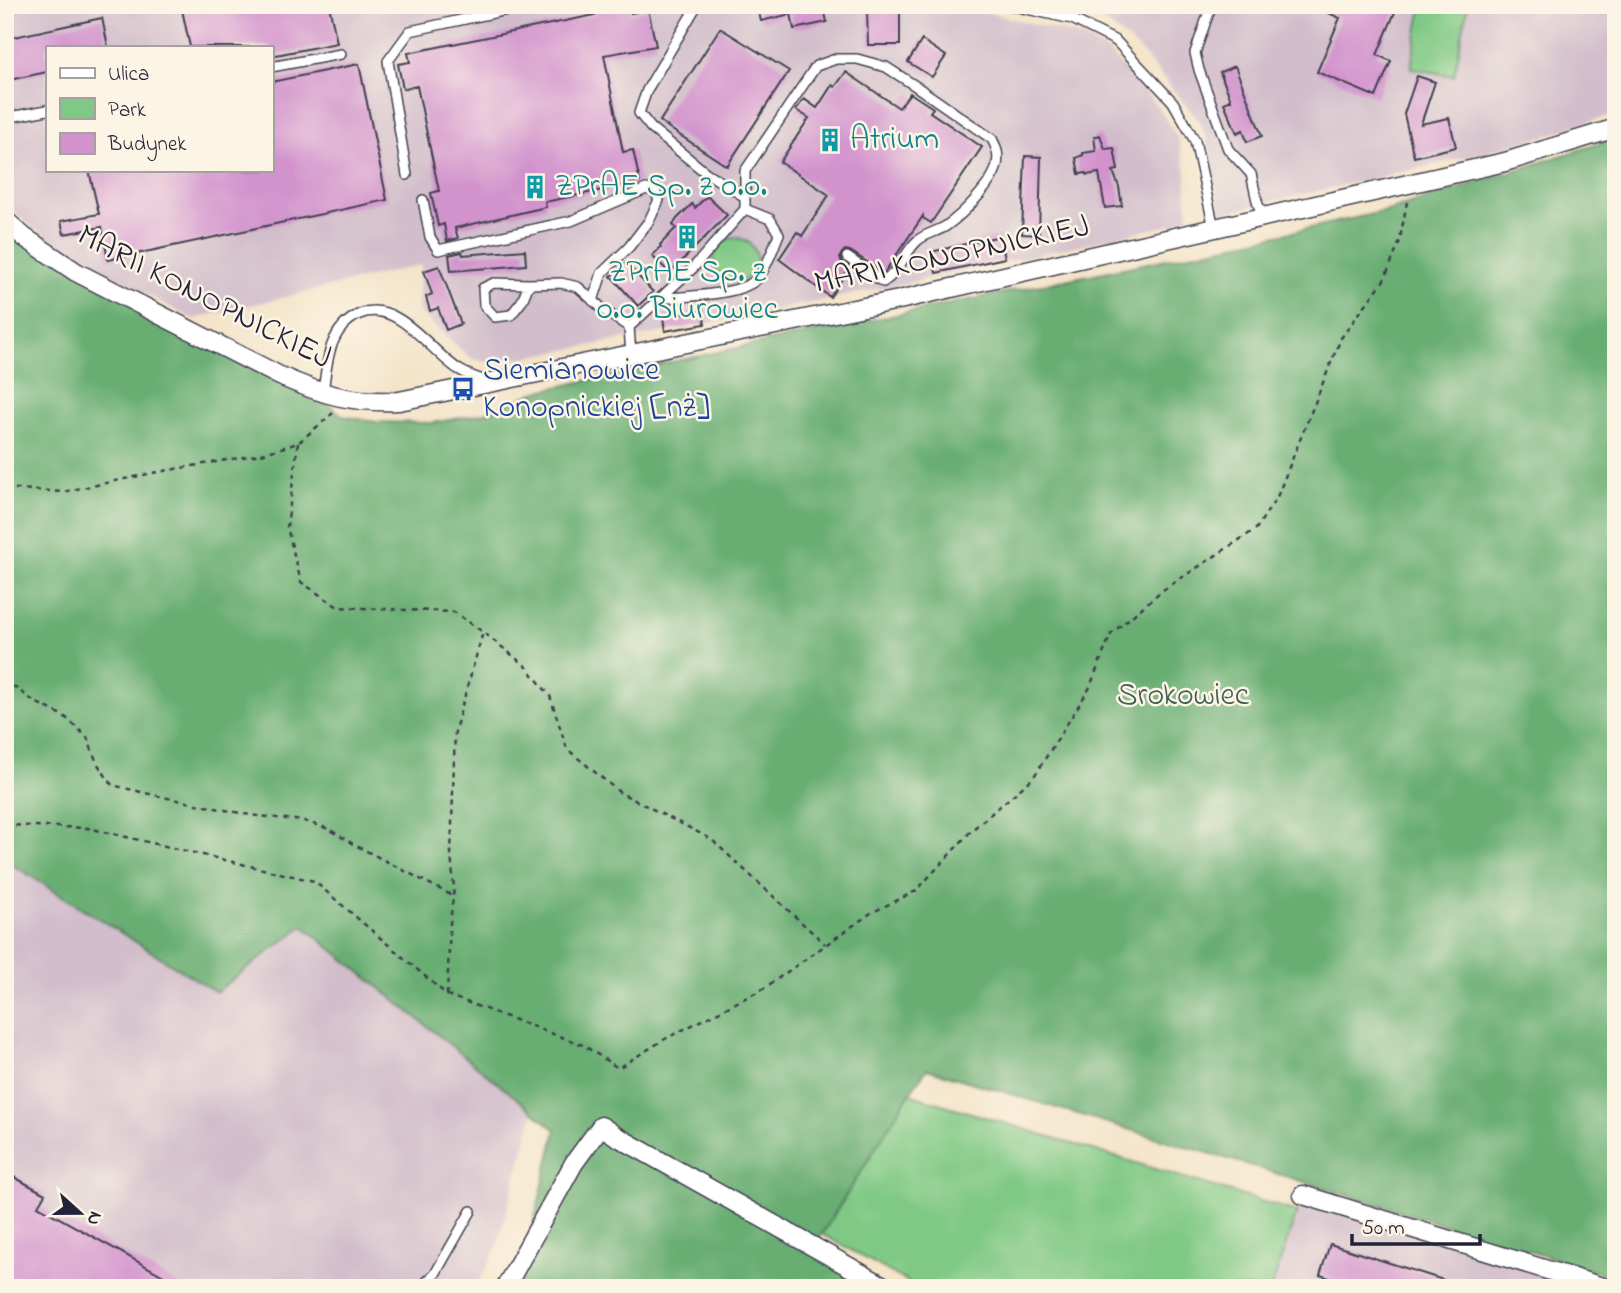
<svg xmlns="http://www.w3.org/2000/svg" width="1621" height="1293" font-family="'Indie Flower',sans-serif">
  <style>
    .industrial { fill: #d1bdcb; fill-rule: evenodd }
    .green { fill: #80c985; stroke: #517660; stroke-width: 2 }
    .forest { fill: #68ad72; stroke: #456856; stroke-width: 2 }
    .building { fill: #d293cd }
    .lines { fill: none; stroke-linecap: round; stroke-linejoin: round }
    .lane-casing { stroke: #413f50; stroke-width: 12 }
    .street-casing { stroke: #413f50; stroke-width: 21 }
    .path { stroke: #413f50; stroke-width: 2.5; stroke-dasharray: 5 5; stroke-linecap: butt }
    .lane { stroke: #fff; stroke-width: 9 }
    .street { stroke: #fff; stroke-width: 18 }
    .labels { text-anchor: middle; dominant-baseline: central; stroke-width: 5; stroke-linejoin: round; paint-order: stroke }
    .culture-label { font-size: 32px; fill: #0d838f; stroke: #fcf5e5; text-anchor: start }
    .street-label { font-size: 32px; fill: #22223b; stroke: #fcf5e5 }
    .transit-label { font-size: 32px; fill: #164399; stroke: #fcf5e5; text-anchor: start }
    .park-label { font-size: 32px; fill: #435c55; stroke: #fcf5e5 }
  </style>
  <rect width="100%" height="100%" fill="#fcf5e5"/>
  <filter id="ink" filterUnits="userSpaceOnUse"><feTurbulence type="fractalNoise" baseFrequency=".0143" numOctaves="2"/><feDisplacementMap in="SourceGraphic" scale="14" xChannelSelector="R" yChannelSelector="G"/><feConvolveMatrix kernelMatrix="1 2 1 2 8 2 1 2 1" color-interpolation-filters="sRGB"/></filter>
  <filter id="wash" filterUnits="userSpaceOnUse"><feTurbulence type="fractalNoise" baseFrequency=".00686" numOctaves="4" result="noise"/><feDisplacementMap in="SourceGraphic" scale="28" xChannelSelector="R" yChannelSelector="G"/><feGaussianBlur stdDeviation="1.57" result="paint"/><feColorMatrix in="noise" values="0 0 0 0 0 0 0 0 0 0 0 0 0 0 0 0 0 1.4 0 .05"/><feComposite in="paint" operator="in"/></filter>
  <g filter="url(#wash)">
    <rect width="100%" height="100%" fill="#f3e2c6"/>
    <path class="industrial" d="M14,5h943l125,31 26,15 26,28 24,28 20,31 8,33 2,50 -284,63 -239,48 -173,31 -19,-4 -8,-6 -47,-42 3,-46 -228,54 -106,-56 -54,-35 -28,-24v-194zM47,47h224v123h-224z
      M1054,5h562v108l-71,23 -83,22 -241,55 -14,-74 -7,-17 -61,-73 -31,-25 -29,-13z
      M5,860l211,132 87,-66 231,186 -38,138 -20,38h-471z
      M1303,1195l278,93h-310z"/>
    <path class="green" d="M1422,5h46l-14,71 -43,-8z
      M713 260a22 22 0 1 1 44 0a22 22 0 1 1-44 0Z
      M909,1094l388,118 -26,76h-352l-97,-54z"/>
    <path class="forest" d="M1616,138v1140l-311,-96 -378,-113 -18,25 -95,153 57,41h-353l38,-158 -253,-204 -87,66 -211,-132v-636l306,166 32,26 33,6 56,1 50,-9 57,-23 193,-42 478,-99 181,-40z"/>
    <g id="blocks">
      <path class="building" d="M181,5h148l8,38 -66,13v-9h-81z
        M594,5h35l2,8 17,-4 8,37 -52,9 19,97 10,-2 7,32 -95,20 1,5 -91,21 3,10 -11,3 -3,-17 -6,2 -7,-33 8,-2 -22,-105 -14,3 -5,-25 12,-2 -2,-9 187,-38z
        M757,5h58l1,4 8,-1 3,14 -33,7 -3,-15 -30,7z
        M1311,5h87l-21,50 14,6 -15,36 -59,-25 23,-54z
        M900,8v37h-32l-1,-36z
        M102,18l6,29h-61v25l-42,9v-42z
        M720,28l69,43 -62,95 -55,-36 -12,-9z
        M922,40l24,16 -14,21 -24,-15z
        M359,64l28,136 -279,60 -6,-33 -38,7 -3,-13 38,-7 -10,-44h182v-88z
        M1235,66l27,70 -15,6 -4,-12 -6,3 -13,-30 7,-3 -11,-28z
        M846,72l53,36 11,-15 23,15 -3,4 52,35 -51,76 -8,-5v-2l-39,57 -34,-22 -5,-1 -3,3 -2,4 1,4 9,6 -20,30 -51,-38 18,-27 5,4 27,-41 -49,-33 29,-44 -13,-8 8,-11 13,9 15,-23 3,2z
        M1417,76l18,6 -14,42 28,-6 7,29 -42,10 -10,-43z
        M1100,135l5,14 9,-1 4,22 -5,1 6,16 3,19 -17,2 -6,-35 -12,2 -1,-2 -7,1 -3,-16 7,-3v-2l13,-2 -2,-14z
        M1025,156l16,1 -2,78 -17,-1z
        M707,196l20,19 -57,58 -18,-17 9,-9 -1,-2 16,-17 -3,-3 4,-6 15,-15 3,4z
        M1000,236l5,22 -69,15 -5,-21z
        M525,250l1,15 -75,6 -2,-16 13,-3 1,3z
        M626,263l27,29 -15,14 -27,-30z
        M439,266l22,58 -15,6 -8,-22 -8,3 -4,-14 6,-3 -8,-23z
        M703,310l2,14 -40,7 -2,-14z
        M5,1172l40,22 -7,12 147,82h-180z
        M1330,1244l129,41v3h-98l-41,-13z"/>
    </g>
  </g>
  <g filter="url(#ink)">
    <use href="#blocks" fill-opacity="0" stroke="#413f50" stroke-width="2"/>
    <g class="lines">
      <g class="lane-casing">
        <path id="lane" d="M697,5l-50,85 -8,23 12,15 54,44 40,25
          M1009,5l63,14 44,22 57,61 22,39 19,87
          M1215,5l-5,4 -15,44 4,17 29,79 23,25 7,31 7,12
          M271,67l70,-13
          M5,118l42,-8
          M407,175l-19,-114 22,-30 120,-26
          M423,200l7,37 8,13 133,-29 75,-32 9,2 4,9 -10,21 -20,26 -27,26 -9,28
          M529,284l-7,17 -11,14 -16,2 -11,-12 -1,-17 11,-5 35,1 32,-1 17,4 27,24 24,16
          M659,299c24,-3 83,-3 99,-21 10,-12 15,-30 21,-44l-9,-15 -25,-10
          M631,355l-2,-28 64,-59 52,-59v-38l71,-105 20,-7h21l29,8 31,20 75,52c5,9 7,16 5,26 -4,19 -35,50 -51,61 -9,6 -22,8 -29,15 -13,12 -18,32 -34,41l-36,-25
          M323,393c4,-30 5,-65 37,-79 37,-16 71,38 98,55 8,5 16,8 25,11
          M420,1288l15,-14 36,-63"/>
      </g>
      <g class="street-casing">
        <path id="street" d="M5,220l19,17 52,35 204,104c43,19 72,27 119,25l500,-101 606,-138 111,-34
          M1303,1195l303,93
          M505,1288l69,-125 27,-37 15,10 271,152"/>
      </g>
      <path class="path" d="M298,443l-11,84 14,55 37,25 116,5 29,20 44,35 23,29 17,53 52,43 92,47 114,105
        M5,488l58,4 95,-20 103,-18 37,-11 35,-30
        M5,680l30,22 29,14 23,21 10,26 15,22 46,11 92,19 54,6 25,8 24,15 100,52
        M5,825l83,3 226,53 133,114 136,50 35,23 47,-29 98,-50 108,-76 45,-22 56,-61 61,-52 56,-89 22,-55 49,-42 96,-63 21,-32 64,-159 43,-58 15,-36 8,-42
        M447,995l3,-72 4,-35 -3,-34 4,-124 28,-98"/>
      <use href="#lane" class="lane"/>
      <use href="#street" class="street"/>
    </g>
  </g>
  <defs>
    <g id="building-bare" transform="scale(1.89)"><path d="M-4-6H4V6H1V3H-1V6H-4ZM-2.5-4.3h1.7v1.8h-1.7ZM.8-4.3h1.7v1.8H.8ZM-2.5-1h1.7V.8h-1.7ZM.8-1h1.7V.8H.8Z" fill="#0f9aa8" stroke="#fcf5e5" stroke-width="2.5" paint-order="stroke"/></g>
    <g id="bus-bare" transform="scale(1.89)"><path d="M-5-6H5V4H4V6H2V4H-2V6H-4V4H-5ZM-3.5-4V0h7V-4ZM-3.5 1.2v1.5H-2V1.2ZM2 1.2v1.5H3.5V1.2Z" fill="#1a4fb4" stroke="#fcf5e5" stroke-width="2.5" paint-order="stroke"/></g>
  </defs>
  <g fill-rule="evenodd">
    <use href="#building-bare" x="830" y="140"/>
    <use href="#building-bare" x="535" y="187"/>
    <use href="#building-bare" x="687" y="237"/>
    <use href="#bus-bare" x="463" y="389"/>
  </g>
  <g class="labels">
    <g class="culture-label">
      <text x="850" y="140">Atrium</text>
      <text x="555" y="187">ZPrAE Sp. z o.o.</text>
      <text x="687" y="273" text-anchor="middle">ZPrAE Sp. z<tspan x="687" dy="37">o.o. Biurowiec</tspan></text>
    </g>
    <g class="street-label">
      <text transform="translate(952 256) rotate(-12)">MARII KONOPNICKIEJ</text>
      <text transform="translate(204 298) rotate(27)">MARII KONOPNICKIEJ</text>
    </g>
    <g class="transit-label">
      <text x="483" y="371">Siemianowice<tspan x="483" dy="37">Konopnickiej [nż]</tspan></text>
    </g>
    <g class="park-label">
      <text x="1183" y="696">Srokowiec</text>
    </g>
  </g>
  <rect width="1621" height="1293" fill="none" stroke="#fcf5e5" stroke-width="28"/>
  <rect x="46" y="46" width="228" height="126" fill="#fcf5e5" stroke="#a5a1a1" stroke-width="2"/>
  <rect x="60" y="68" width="35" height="10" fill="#ffffff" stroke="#a5a1a1" stroke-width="2"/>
  <text x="108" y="80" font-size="21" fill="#22223b">Ulica</text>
  <rect x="60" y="98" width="35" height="21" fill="#80c985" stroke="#a5a1a1" stroke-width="2"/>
  <text x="108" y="116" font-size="21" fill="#22223b">Park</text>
  <rect x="60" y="133" width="35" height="21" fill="#d293cd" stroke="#a5a1a1" stroke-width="2"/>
  <text x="108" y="150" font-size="21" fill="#22223b">Budynek</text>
  <g transform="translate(80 1213) rotate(111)" stroke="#fcf5e5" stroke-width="5" paint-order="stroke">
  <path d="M0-5L12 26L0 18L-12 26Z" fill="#22223b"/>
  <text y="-10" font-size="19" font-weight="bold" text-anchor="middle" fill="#22223b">N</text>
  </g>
  <path d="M1352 1234v10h128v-10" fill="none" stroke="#22223b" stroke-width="3.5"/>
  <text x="1362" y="1234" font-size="21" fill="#22223b" stroke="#fcf5e5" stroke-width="5" paint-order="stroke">50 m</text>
</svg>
